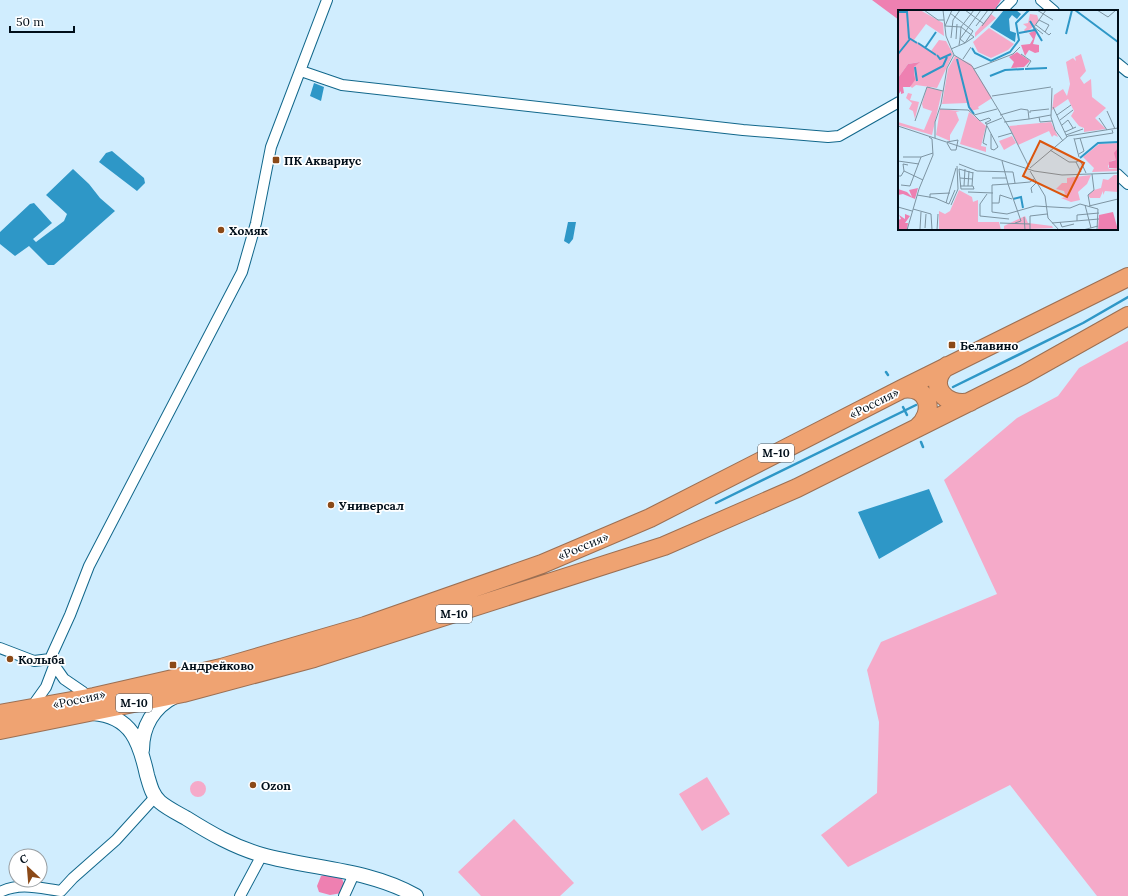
<svg xmlns="http://www.w3.org/2000/svg" width="1128" height="896" font-family="Lora,serif">
  <style>
    .green { fill: #f5aac9 }
    .forest { fill: #ee80b1 }
    .water { fill: #2e97c7 }
    .lines { fill: none; stroke-linecap: round; stroke-linejoin: round }
    .stream { stroke: #2e97c7; stroke-width: 2.5 }
    .street-casing { stroke: #11678b; stroke-width: 12 }
    .secondary-casing { stroke: #11678b; stroke-width: 16 }
    .highway-casing { stroke: #9b6f53; stroke-width: 20 }
    .street { stroke: #fff; stroke-width: 10 }
    .secondary { stroke: #fff; stroke-width: 14 }
    .highway { stroke: #efa372; stroke-width: 18 }
    .poi-dot { fill: #8b4917; stroke: #fff; stroke-width: 1.5 }
    .labels { text-anchor: middle; dominant-baseline: central; stroke-width: 3.5; stroke-linejoin: round; paint-order: stroke }
    .shield { fill: #fff; stroke: #4c565e; stroke-width: 1 }
    .shield-label { font-size: 11px; font-weight: bold; fill: #000e19 }
    .poi-label { font-size: 12px; font-weight: bold; fill: #000e19; stroke: #fff; text-anchor: start }
    .street-label { font-size: 12px; fill: #000e19; stroke: #fff }
    .inset-river { fill: none; stroke: #2e97c7; stroke-width: 2 }
    .inset-road { fill: none; stroke: #7d94a2; stroke-width: 1 }
    .view { fill: #dc550d; fill-opacity: 0.15; stroke: #dc550d; stroke-width: 2 }
    .inset-edge { fill: none; stroke: #000e19; stroke-width: 2 }
  </style>
  <rect width="100%" height="100%" fill="#d0edfe"/>
  <path class="green" d="M1128,341v555h-31l-87,-111 -162,82 -27,-32 56,-42 2,-71 -12,-52 14,-28 116,-48 -53,-114 73,-62 41,-22 21,-28z
    M707,777l23,37 -28,17 -23,-37z
    M190 789a8 8 0 1 1 16 0a8 8 0 1 1-16 0Z
    M514,819l60,64 -14,13h-79l-23,-24z"/>
  <path class="forest" d="M872,0h129l-7,11h-95v9z
    M328,874l12,1 5,10 -3,8 -12,2 -11,-3 -2,-6 4,-10z"/>
  <path class="water" d="M314,83l10,4 -3,14 -11,-5z
    M112,151l32,27 1,5 -8,8 -38,-29 7,-9z
    M73,169l16,15 11,14 15,13 -61,54h-6l-19,-19 -14,10 -15,-12v-12l30,-28 4,-1 18,20 -19,16 3,3 28,-21 3,-7 -21,-19z
    M568,222h8l-3,17 -4,5 -5,-3z
    M929,489l14,33 -64,37 -21,-47z"/>
  <g class="lines">
    <path class="stream" d="M886,372l2,3
      M953,387l130,-64 45,-26
      M903,407l4,8
      M921,442l2,5
      M716,503l200,-98"/>
    <g class="street-casing">
      <path id="street" d="M1041,0l13,11
        M1001,11l11,-11
        M1117,63l11,9
        M301,71l41,14 401,45 85,7 11,-1 60,-34
        M1117,174l11,10
        M0,648l34,13 16,-2
        M83,692l-19,-13 -14,-20 20,-44 19,-49 153,-294 14,-49 15,-76 56,-147
        M36,701l10,-14 8,-21
        M0,892c20,-10 39,-4 61,-1l12,-13 43,-38 39,-43
        M240,896l22,-41
        M344,896l10,-22"/>
    </g>
    <g class="secondary-casing">
      <path id="secondary" d="M93,713c39,3 47,30 54,62 3,10 5,20 13,27 7,6 17,11 26,16 24,15 48,29 76,37 51,14 107,14 154,41
        M142,750c0,-23 11,-43 33,-54"/>
    </g>
    <g class="highway-casing">
      <path id="highway" d="M947,366c-21,18 -2,42 23,36
        M902,389c27,-4 34,23 15,39
        M0,714l94,-17 127,-29 144,-42 177,-62 108,-46 252,-129 226,-112
        M0,730l183,-37 131,-35 350,-112 133,-58 226,-113 105,-59"/>
    </g>
    <use href="#street" class="street"/>
    <use href="#secondary" class="secondary"/>
    <use href="#highway" class="highway"/>
  </g>
  <g class="poi-dot">
    <rect x="272" y="156" width="8" height="8" rx="2"/>
    <circle cx="221" cy="230" r="4"/>
    <rect x="948" y="341" width="8" height="8" rx="2"/>
    <circle cx="331" cy="505" r="4"/>
    <circle cx="10" cy="659" r="4"/>
    <rect x="169" y="661" width="8" height="8" rx="2"/>
    <circle cx="253" cy="785" r="4"/>
  </g>
  <g class="labels">
    <g class="shield">
      <rect x="758" y="444" width="36" height="18" rx="3"/>
      <rect x="436" y="605" width="36" height="18" rx="3"/>
      <rect x="116" y="694" width="36" height="18" rx="3"/>
    </g>
    <g class="shield-label">
      <text x="776" y="453">М-10</text>
      <text x="454" y="614">М-10</text>
      <text x="134" y="703">М-10</text>
    </g>
    <g class="poi-label">
      <text x="284" y="160">ПК Аквариус</text>
      <text x="229" y="230">Хомяк</text>
      <text x="960" y="345">Белавино</text>
      <text x="339" y="505">Универсал</text>
      <text x="18" y="659">Колыба</text>
      <text x="181" y="665">Андрейково</text>
      <text x="261" y="785">Ozon</text>
    </g>
    <g class="street-label">
      <text transform="translate(874 403) rotate(-27)">«Россия»</text>
      <text transform="translate(583 546) rotate(-23)">«Россия»</text>
      <text transform="translate(79 699) rotate(-12)">«Россия»</text>
    </g>
  </g>
  <g transform="translate(898 10)">
    <rect width="220" height="220" fill="#d0edfe"/>
    <path d="M0,0h22l23,13 1,13 -18,-12 -12,16 17,11 8,-11 7,1 7,13 -16,34 -21,-3 -4,3 -2,-2 5,-10 -1,-9 5,-5 -11,2 -10,14zM93,4l5,4 -21,19v-4zM132,4l7,1 2,6 -13,12 -2,-3 3,-3 -4,-3 5,-1zM91,18l25,16 -6,6 -17,8 -13,-6 -5,-10zM183,44l5,17 -6,7 4,6 7,-5 1,18 14,11 -11,10 11,11 -22,3v-4l-5,-2 -8,-10 3,-5 -6,-12 -16,11 2,-15 9,-6 4,7 3,-12 -4,-22 7,-4 3,3 -1,-4zM57,46l16,8 21,34 -14,9 1,2 -9,2 -3,-8 -25,1 6,-35zM29,77l15,4 -10,44 -34,-10v-3l26,8 8,-19 -9,-3 -1,-4zM10,83l4,1 -2,6 9,2 -4,17 -2,-8 -4,-2 3,-6 -6,-5zM42,99l20,2 -4,1 3,8 -9,15v6l-14,-6zM71,102l17,14 -5,20 5,1v5l-26,-8zM153,112l7,15 -4,-2 -2,2 -3,-6 -31,14 -9,-19zM114,126l4,7 -12,7 -5,-9zM220,133l-2,17 -5,1 -3,5 1,3 9,-1v3l-26,1 2,-4 -11,-11 16,-13zM193,165l-4,9 -9,8 2,8 -9,2 -10,-4 5,-1 -2,-6 -8,-2 6,-6h5v-5zM216,165h4v17l-13,-1 -2,4v-4l-3,7h-10l-2,-3 6,-5 7,-2 2,-9 5,1zM61,180l13,7 1,5 -3,1 8,-3v22h21l2,8h-62v-19l6,3 5,-3zM127,206l3,7 24,3 1,2 -49,2v-4z" fill="#f5aac9"/>
    <path d="M135,18l4,3 -4,13 6,1v7l-4,1 -6,-3 -4,6 -4,-11 9,-1 3,-5 -4,-6 5,-2zM119,42l13,9 -6,6 -13,1 3,-6 -5,-5zM22,52l-6,5 1,13 -5,7h-7l1,6 -3,1v-3l-3,4v-17l10,-14zM220,138v20h-9v-6l7,-2 -2,-7zM20,178l-3,11 -12,-5 -5,1v-6l9,3 5,5 -3,-7zM215,202l5,18h-20l1,-15zM7,204l5,2 -5,7h3l-1,7h-9v-10l3,-1 -2,-4 6,4z" fill="#ee80b1"/>
    <path d="M106,0h12l5,4 -4,5 -5,-4 -3,4 1,12 6,2 -1,9 -25,-15z" fill="#2e97c7"/>
    <path class="inset-river" d="M177,0l43,32M0,2h9l2,26 8,5M132,11l12,20M121,23l16,-3M168,24l6,-24M20,33l18,12M27,38l11,-16M74,38l3,5 16,8 19,-9 9,-12 -3,-17 13,-13M0,44l12,-15M39,45l3,4 11,-5M59,49l12,48 5,7M17,57l2,14M127,59l22,-1M92,66l15,-6 19,-1M24,67l21,-11 4,-9M182,148l18,-15 20,-1M115,189l8,-2 2,11"/>
    <path class="inset-road" d="M26,0l14,10h6M54,0l-7,16 16,1 13,10 -9,6 -5,-4 1,-12 13,-17M67,0l19,14M139,0l16,10M199,0l11,7 8,-7M52,3l23,18 -8,12 -14,6M141,10l10,5 -4,7M138,15l13,10 2,-2M78,16l12,-16M84,16l12,-16M145,24l-9,-7 12,-17M53,28l2,-18 7,-10M58,29l1,-15M61,35l1,-6 21,-29M123,44l10,7 -4,6M56,45l18,11 38,63 19,38M65,49l8,-12M76,59l39,-15 7,-7M154,78l-1,29 4,13 8,11M94,86l59,-9M155,97l14,30M42,99l28,1 6,5 23,-6M209,101l8,18M132,103v-2l19,-2M76,105l6,6 9,-3 2,2 -6,3 2,1M102,105l21,-6 7,1 1,9 22,-4M159,105l14,-10M141,107l1,5 12,-1M201,108l8,12M162,110l13,-10M17,111l12,-34 16,4M106,112l25,-3M164,115l6,-5 5,8M0,116l136,45 28,4 56,-2M89,116l11,21 -4,3 -3,-1v-15M167,122l11,-5M168,125l17,-6M100,127l14,-4M37,128v-16l6,-18 6,-36 7,-13 -8,-19 -3,-26M176,128l5,19M177,129l38,-6 -1,-3M49,133l4,7h5l2,-10 -11,2M89,135l-4,-2 4,-19 15,-6M152,140l19,12h7l5,10M181,144l5,-3 -4,-13M5,147h18M0,151l21,3M104,151l6,23 22,-2 4,-3M178,152l4,-2 6,13M61,154l18,7 36,1 2,11M132,158l38,-32 50,-8M6,161l19,9M132,161l15,25 3,22 11,12M75,163l-14,-4 2,20h13M0,166h3l3,-5 -1,-7 5,1M62,168l12,1M94,168h14M110,174l-16,1v27l15,2 28,-8 35,2 10,-4 18,5 -1,21M110,174l13,37 -6,2M3,175l9,1 11,-29 12,-4M62,176h13l1,3M66,176l1,-17M70,176l1,-15M74,176l1,-14M70,182l25,1M134,183l-1,-5 6,-6M89,184l-7,10v12l29,3M19,185l18,3 14,6 6,-14M32,188v-4l20,-1M48,193l10,-35M94,193h7l1,-8 12,4M53,195l7,-16 -1,-23M187,195l6,23M191,196l29,-7M192,196l-2,-11 6,-5 -2,-16M0,197l14,4M15,199l18,5 1,16M126,207l1,13M179,211v-6l22,-2M162,212l2,5 12,-3M102,213l30,1M154,213l47,-4M27,218l1,-14M22,219l1,-17M9,220l12,-41 14,-34 -1,-16 -3,-2M39,220l1,-16M132,220v-14l17,-2M185,220l15,-4"/>
    <path class="view" d="M142,131l44,22 -17,34 -44,-21z"/>
    <rect width="220" height="220" class="inset-edge"/>
  </g>
  <g transform="translate(28 868) rotate(334)"><circle r="19" fill="#ffffff" stroke="#999fa3"/>
  <path d="M0-3L7 15L0 10L-7 15Z" fill="#8b4917"/>
  <text y="-6" font-size="11" font-weight="bold" text-anchor="middle" fill="#000e19">С</text>
  </g>
  <path d="M10 26v6h64v-6" fill="none" stroke="#000e19" stroke-width="2"/>
  <text x="16" y="26" font-size="12" fill="#000e19" stroke="#ffffff" stroke-width="3" paint-order="stroke">50 m</text>
</svg>
